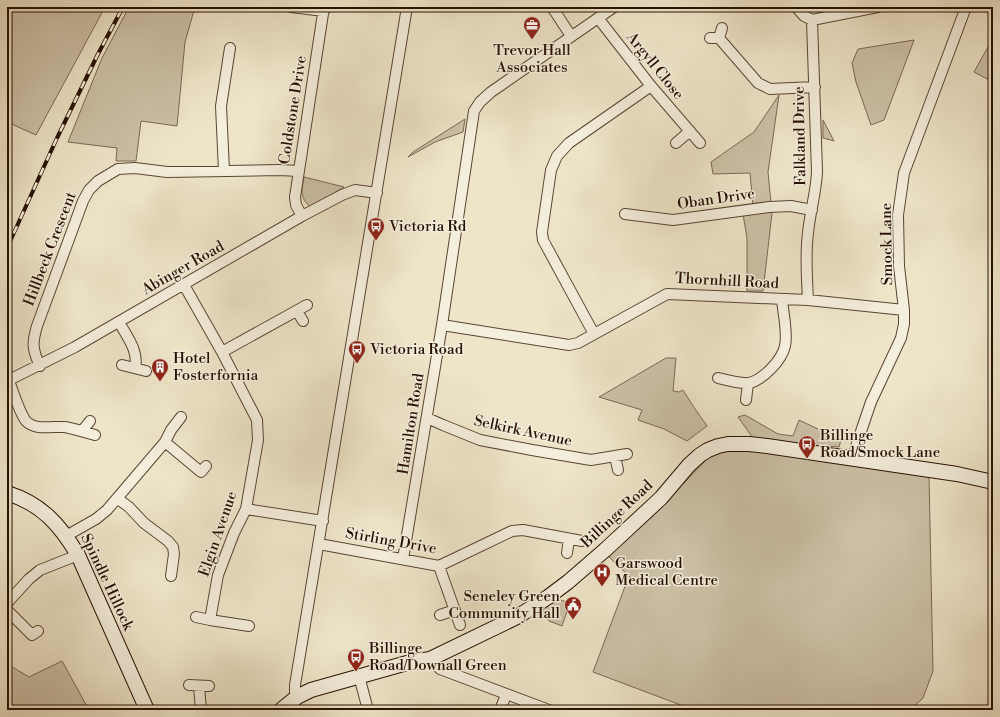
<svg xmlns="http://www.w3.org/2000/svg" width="1000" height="717" font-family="'Libre Bodoni',serif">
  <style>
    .green { fill: #ccc1a7; stroke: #7a6854 }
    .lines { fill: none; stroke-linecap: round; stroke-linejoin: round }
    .street-casing { stroke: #594533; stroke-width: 12 }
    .secondary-casing { stroke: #271001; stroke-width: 16 }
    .street { stroke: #f4eedc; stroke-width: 10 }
    .secondary { stroke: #f4eedc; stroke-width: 14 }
    .rail-casing { stroke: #271001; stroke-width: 4 }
    .rail { stroke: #f4eedc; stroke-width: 2.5; stroke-dasharray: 8; stroke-linecap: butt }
    .labels { text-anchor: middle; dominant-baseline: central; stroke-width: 3; stroke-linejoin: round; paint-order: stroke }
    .poi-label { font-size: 15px; fill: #271001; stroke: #f4eedc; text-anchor: start }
    .street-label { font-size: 15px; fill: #271001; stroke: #f4eedc }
  </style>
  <rect width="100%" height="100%" fill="#eee5c9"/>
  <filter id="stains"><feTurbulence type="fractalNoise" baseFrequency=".005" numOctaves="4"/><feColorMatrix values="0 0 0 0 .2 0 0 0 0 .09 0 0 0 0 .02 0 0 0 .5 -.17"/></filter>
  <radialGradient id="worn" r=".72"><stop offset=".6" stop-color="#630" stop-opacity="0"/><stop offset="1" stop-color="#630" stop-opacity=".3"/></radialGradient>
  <path class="green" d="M7,7h98l-69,128 -29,-13z
    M129,7h66l-10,35 -8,84 -36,-5 -5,40h-20l1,-13 -49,-6 34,-84z
    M993,38v44l-19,-10z
    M914,40l-30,80 -13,5 -15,-43 -4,-19 6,-14z
    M779,95l-11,77 4,41 -9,78h-16v-53l-5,-30 11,-2 -3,-33 -37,1 -2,-12 43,-30z
    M465,119l-2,13 -28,10 -27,15 5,-5z
    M823,120l11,21 -11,-3z
    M304,177l40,10 -33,20c-12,-9 -9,-17 -7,-30z
    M666,358h10l-3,33 6,1 4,-2 10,16 14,20 -20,15 -23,-12 -26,-9 4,-10 -43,-13z
    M745,415l33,19 15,2 6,-16 42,20 -2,7 -48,-3 -38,-6 -15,-21z
    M741,448l188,27 4,196 -10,27 -13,12h-216l-101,-38 34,-91 3,-4 -23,-22 49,-43 51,-53 9,-6z
    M557,599l13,4 -8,23 -13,-5 -7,-11z
    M62,661l27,49h-82v-46l22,13z"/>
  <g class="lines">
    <g class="street-casing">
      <path id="street" d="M291,7l33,4
        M552,7l19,29
        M796,7l8,9 8,4 66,-13
        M598,18l53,68 49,57
        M710,38h9l3,-10
        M719,38l39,45 12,6 45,-2
        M676,143l14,-12
        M224,171l-3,-65 9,-58
        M625,214l48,6 96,-13 22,-1 21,4
        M302,216l-6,-11 -1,-8 29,-190
        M184,285l38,67 35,68 1,20 -12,69 -12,24 -16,42 -8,45 39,6
        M808,300c-1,-22 -3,-45 0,-67 2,-21 8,-40 9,-61l-5,-152
        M297,311l6,10
        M119,322c8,15 20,29 16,46
        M442,325l127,20 9,-2 89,-49 141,6 96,10
        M594,334l-51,-94 -1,-8 9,-62 6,-14 12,-13 82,-57
        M222,352l85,-47
        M122,365l24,6
        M40,366c-8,-17 -8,-23 -3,-40l46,-125 6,-11 9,-9 20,-12 17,-1 32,4 112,-2 20,1
        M718,378c8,2 23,6 31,5 14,-3 33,-23 36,-37 3,-13 -2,-33 -3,-47
        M7,381l68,-34 227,-131 40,-21 13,-5 22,3
        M9,381c4,10 10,31 17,40 9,10 27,5 39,6 10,2 20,5 30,8
        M746,400l2,-17
        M427,418l16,7 37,15 52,10 59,10 36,-6
        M82,431l8,-10
        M165,442l36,30 5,-6
        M615,456l3,14
        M852,458l19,-56 30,-64 3,-14v-14l-5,-44 -1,-51 6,-42 62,-166
        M118,499l11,8 15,16 24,18 5,6 1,7 -3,22
        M246,509l77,12
        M66,536l30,-17 11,-9 58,-68 6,-12 10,-13
        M319,544l120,22 73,-35 11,-1 59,11
        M567,553l2,-14
        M403,559l39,-234 32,-214 6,-9 11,-10 123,-85
        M439,566l21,59
        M7,603l22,-24 11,-9 38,-15
        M7,610l25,25 6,-4
        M440,615l15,-5
        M196,617l14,3
        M430,659l10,10 109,41
        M359,676l9,34
        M189,685l20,1
        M199,686l2,24
        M297,697l-2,-4v-8l112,-678
        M500,710l6,-15"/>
    </g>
    <g class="secondary-casing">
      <path id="secondary" d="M7,493c35,11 53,32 71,62l69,155
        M281,710l16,-13 14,-7 96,-27 23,-4 87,-42 31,-20 20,-15 37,-32 56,-52 28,-33 11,-10 8,-5 10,-4 10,-2h21l18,2 190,28 36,8"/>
    </g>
    <use href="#street" class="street"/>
    <use href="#secondary" class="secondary"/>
    <g class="rail-casing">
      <path id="rail" d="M7,248l50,-110 41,-84 25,-47"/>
    </g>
    <use href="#rail" class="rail"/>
  </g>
  <defs>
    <g id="office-pin" transform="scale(0.9)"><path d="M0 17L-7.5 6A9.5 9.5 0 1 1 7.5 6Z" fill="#8f2418" stroke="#f4eedc"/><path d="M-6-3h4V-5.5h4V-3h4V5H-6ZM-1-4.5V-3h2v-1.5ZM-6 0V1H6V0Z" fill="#fff"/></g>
    <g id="bus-pin" transform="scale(0.9)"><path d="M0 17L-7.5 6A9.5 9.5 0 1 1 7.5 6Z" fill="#8f2418" stroke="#f4eedc"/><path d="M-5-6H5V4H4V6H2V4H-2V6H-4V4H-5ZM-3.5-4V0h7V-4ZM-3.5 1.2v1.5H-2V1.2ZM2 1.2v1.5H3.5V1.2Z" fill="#fff"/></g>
    <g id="building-pin" transform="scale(0.9)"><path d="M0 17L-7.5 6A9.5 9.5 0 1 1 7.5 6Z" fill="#8f2418" stroke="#f4eedc"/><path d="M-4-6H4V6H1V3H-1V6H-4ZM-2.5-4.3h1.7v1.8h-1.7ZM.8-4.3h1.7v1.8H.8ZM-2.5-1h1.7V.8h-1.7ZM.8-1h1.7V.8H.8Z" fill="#fff"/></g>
    <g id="hospital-pin" transform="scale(0.9)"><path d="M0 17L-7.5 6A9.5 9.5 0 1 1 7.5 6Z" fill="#8f2418" stroke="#f4eedc"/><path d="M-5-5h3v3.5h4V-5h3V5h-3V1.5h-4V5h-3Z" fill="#fff"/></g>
    <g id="civic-pin" transform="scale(0.9)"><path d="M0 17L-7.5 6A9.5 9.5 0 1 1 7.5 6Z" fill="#8f2418" stroke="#f4eedc"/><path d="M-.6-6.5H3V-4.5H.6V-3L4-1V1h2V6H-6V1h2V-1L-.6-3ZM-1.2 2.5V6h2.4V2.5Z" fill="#fff"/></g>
  </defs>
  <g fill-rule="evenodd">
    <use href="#office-pin" x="532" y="25"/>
    <use href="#bus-pin" x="376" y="226"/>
    <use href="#bus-pin" x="357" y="349"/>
    <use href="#building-pin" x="160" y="367"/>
    <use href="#bus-pin" x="807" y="444"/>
    <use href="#hospital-pin" x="602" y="572"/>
    <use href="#civic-pin" x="573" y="605"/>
    <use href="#bus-pin" x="356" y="657"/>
  </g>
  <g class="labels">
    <g class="poi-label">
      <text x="532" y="50" text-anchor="middle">Trevor Hall<tspan x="532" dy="17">Associates</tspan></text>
      <text x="389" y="226">Victoria Rd</text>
      <text x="370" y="349">Victoria Road</text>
      <text x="173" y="358">Hotel<tspan x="173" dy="17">Fosterfornia</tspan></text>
      <text x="820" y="435">Billinge<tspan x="820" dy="17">Road/Smock Lane</tspan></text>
      <text x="615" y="563">Garswood<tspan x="615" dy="17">Medical Centre</tspan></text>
      <text x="560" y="596" text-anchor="end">Seneley Green<tspan x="560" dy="17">Community Hall</tspan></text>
      <text x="369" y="648">Billinge<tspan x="369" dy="17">Road/Downall Green</tspan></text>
    </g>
    <g class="street-label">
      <text transform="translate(655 66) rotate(51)">Argyll Close</text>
      <text transform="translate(293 110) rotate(-81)">Coldstone Drive</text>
      <text transform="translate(800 136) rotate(-91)">Falkland Drive</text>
      <text transform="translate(716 199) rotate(-8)">Oban Drive</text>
      <text transform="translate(887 244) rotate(-91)">Smock Lane</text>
      <text transform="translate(50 249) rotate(-69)">Hillbeck Crescent</text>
      <text transform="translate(183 268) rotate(-30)">Abinger Road</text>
      <text transform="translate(727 281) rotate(3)">Thornhill Road</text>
      <text transform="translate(411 424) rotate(-81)">Hamilton Road</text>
      <text transform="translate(523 431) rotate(12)">Selkirk Avenue</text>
      <text transform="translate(617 514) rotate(-43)">Billinge Road</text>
      <text transform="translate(218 534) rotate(-71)">Elgin Avenue</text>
      <text transform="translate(391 541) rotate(10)">Stirling Drive</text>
      <text transform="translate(107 582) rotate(65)">Spindle Hillock</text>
    </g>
  </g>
  <rect width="1000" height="717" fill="none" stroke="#eee5c9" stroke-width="24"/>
  <rect x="8" y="8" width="984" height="701" fill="none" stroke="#271001" stroke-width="2"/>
  <rect x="12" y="12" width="976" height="693" fill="none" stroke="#271001"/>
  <rect width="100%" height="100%" filter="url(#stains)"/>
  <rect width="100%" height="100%" fill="url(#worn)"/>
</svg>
